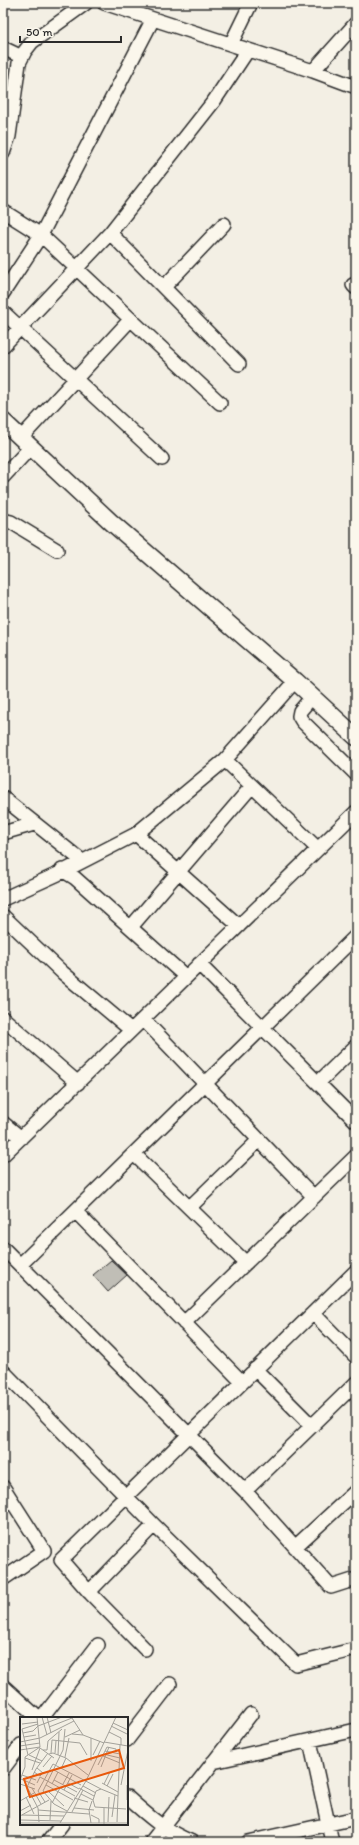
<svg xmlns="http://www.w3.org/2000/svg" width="359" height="1845" font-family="Itim,sans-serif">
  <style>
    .building { fill: #c0beb6; stroke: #2b2b2b }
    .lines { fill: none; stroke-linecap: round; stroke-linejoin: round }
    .minor-casing { stroke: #2b2b2b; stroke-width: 16 }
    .major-casing { stroke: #2b2b2b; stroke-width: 19 }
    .minor { stroke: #fbf7ec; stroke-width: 13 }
    .major { stroke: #fbf7ec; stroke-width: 16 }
    .inset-road { fill: none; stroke: #a3a19a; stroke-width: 1 }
    .view { fill: #e8590c; fill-opacity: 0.15; stroke: #e8590c; stroke-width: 2 }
    .inset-edge { fill: none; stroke: #2b2b2b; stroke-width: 2 }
  </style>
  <rect width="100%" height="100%" fill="#f3efe4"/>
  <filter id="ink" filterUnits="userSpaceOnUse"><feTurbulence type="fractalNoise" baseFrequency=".025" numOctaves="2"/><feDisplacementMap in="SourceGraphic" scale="8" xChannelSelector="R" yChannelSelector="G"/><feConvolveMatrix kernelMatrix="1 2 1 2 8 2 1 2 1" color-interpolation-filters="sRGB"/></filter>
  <g filter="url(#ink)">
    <path class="building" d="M111,1260l16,15 -19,17 -15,-17z"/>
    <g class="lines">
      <g class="minor-casing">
        <path id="minor" d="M104,3l209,68 43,16
          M231,44l20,-41
          M3,48l19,9
          M313,71l43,-48
          M3,153l6,-17 10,-73 6,-12 7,-9 54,-39
          M3,211l38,24 179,168
          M110,233l129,131
          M353,285l3,3
          M164,287l60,-63
          M3,293l38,-58 112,-216
          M3,312l159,147
          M3,346l107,-113 104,-132 34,-51
          M21,438l110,-119
          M3,477l28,-30
          M3,520l8,2 46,28
          M312,697l-12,14 -1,5 3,5 54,53
          M225,760l93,89
          M3,798l78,62
          M3,833l31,-9
          M136,834l103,92
          M62,870l13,8 111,99
          M3,899l55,-25 78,-40 89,-74 70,-79
          M3,916l60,57 68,57
          M131,927l121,-141
          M199,964l157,157
          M3,1018l75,65
          M143,1019l171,178
          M318,1083l38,-37
          M3,1123l18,15
          M134,1154l112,109
          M3,1155l353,-343
          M190,1207l69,-67
          M76,1212l166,170
          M3,1248l242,243 86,96 25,-8
          M20,1265l336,-329
          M313,1313l43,44
          M184,1323l172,-167
          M255,1369l57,57
          M3,1371l151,154 142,139 60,-15
          M3,1487l41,64 -41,28
          M245,1491l111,-108
          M295,1547l61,-56
          M89,1592l65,-67
          M145,1649l-56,-57 -28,-32 295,-289
          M3,1686l35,32
          M42,1718l56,-73
          M127,1740l43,-56
          M310,1741l22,101
          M213,1762l143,-32
          M3,1769l18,-24
          M127,1797c20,18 39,35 65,45
          M48,1842l14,-18
          M151,1842l100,-128
          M248,1842l108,-24"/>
      </g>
      <g class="major-casing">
        <path id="major" d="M3,421l108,101 184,159 61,56"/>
      </g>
      <use href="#minor" class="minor"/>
      <use href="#major" class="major"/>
    </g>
  </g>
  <g transform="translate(20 1717)">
    <rect width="108" height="108" fill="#f3efe4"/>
    <path class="inset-road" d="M22,0l5,18M27,0l4,16M93,6l15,7M2,7l16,-2M91,9l16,8M29,10l23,-9 11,17M45,12l-2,21 -20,41 11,13 13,7M89,15l12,6v7M3,16l10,-2 5,-5 24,-9M52,17l11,1 21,8M4,20l12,-2M45,20l15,-7M32,23l28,3 7,12M0,25l20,-4 34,-17M84,25l24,4M0,29l20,-3M20,31l14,10M0,33l20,-3M23,33h4l1,-9 14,-12M85,34l15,3M31,36l1,-13M35,36l1,-12M29,37l4,-1 13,5 22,17M83,37l17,4M8,38l-6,-26 16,-5M9,38l13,6M38,38l1,-23M73,38l7,-14M83,39l17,7M45,40l4,-19M5,41l15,5M71,44v-23M78,48l9,-18 9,2v3M23,50l9,-11M81,50l8,-20M41,52l5,-11M12,53l8,-22M34,53l27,15M14,55l6,4 3,-3 -6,-5M2,58l14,5M1,62l14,6M0,63l5,-13v-10l15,-10 -3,-30M34,63l23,12M17,66l3,-6 35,19M48,66l11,6M82,66l16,9M0,67l15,5M32,67l6,-12M43,67l6,-11M84,67l6,-12M26,68l27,15M101,68l7,-35M63,69l13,7M87,69l6,-12M12,71l9,16M59,71l15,8M44,73l8,-15M29,75l15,14M61,77l12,6 2,7 31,2M6,80l8,17M54,81l14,4M73,83l3,-9 5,-2 17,7M107,83v-15M0,84l14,-8M25,85l-7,-11 15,-27 48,25M32,86l8,-15M54,91l20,2M18,93l51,4M0,94l11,-6M52,95l11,-22M2,98l42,1M71,98l8,4v4M0,99l29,-16M92,100l3,-22M1,103l40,1M30,103l1,-19M19,105l-1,-14 -11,-21 9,-18 12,-16M88,105l1,-25M97,105l3,-77M0,106h108M40,106l26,-42 30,-64M71,106l-2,-13 3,-9M84,108v-17"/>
    <path class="view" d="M99,33l5,18 -94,29 -6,-18z"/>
    <rect width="108" height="108" class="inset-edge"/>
  </g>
  <rect width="359" height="1845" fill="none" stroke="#fbf7ec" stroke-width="16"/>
  <rect x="8" y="8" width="343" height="1829" fill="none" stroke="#2b2b2b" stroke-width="1.5" filter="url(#ink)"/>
  <path d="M20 36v6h101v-6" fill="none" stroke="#2b2b2b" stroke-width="2"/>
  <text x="26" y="36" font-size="12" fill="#2b2b2b" stroke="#fbf7ec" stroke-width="3" paint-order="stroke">50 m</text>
</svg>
